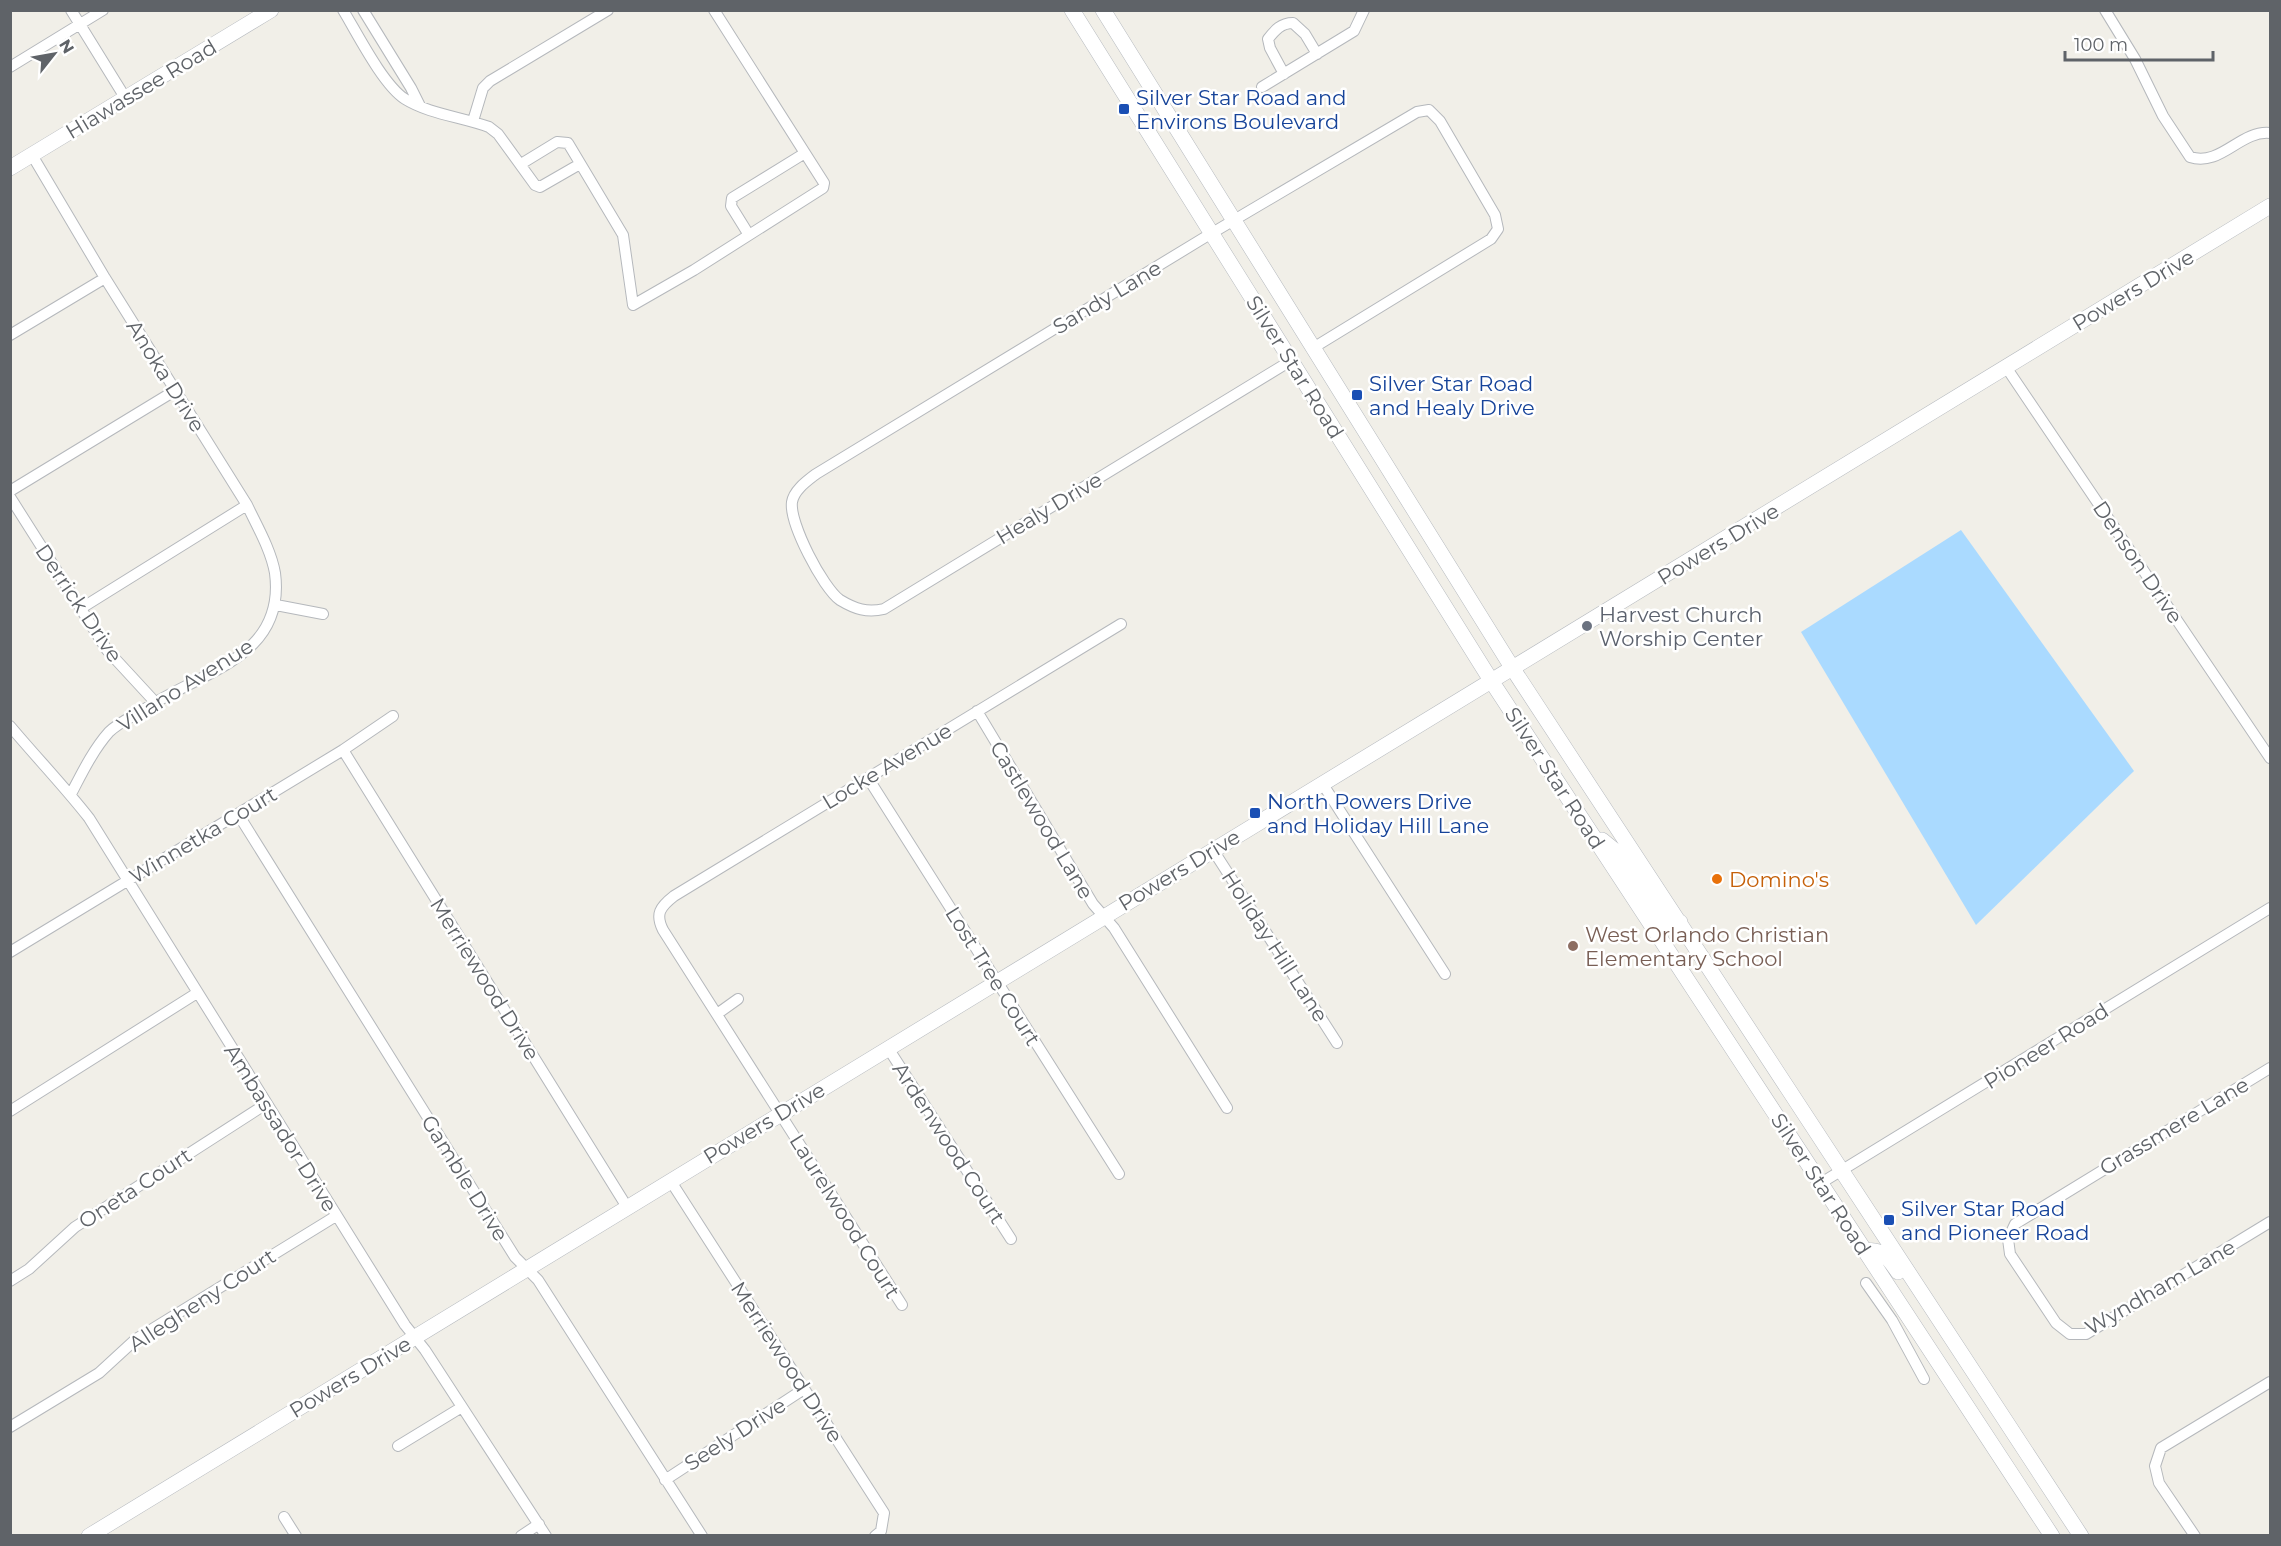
<svg xmlns="http://www.w3.org/2000/svg" width="2281" height="1546" font-family="Montserrat,sans-serif">
  <style>
    .water { fill: #aadaff }
    .lines { fill: none; stroke-linecap: round; stroke-linejoin: round }
    .street-casing { stroke: #b5b8bc; stroke-width: 12 }
    .secondary-casing { stroke: #b6babf; stroke-width: 16 }
    .street { stroke: #fff; stroke-width: 10 }
    .secondary { stroke: #fff; stroke-width: 15 }
    .transit-dot { fill: #1a4fb4; stroke: #fff; stroke-width: 2 }
    .worship-dot { fill: #6b7280; stroke: #fff; stroke-width: 2 }
    .food-dot { fill: #e8710a; stroke: #fff; stroke-width: 2 }
    .education-dot { fill: #8d6e63; stroke: #fff; stroke-width: 2 }
    .labels { text-anchor: middle; dominant-baseline: central; stroke-width: 5; stroke-linejoin: round; paint-order: stroke }
    .street-label { font-size: 21px; fill: #5f6368; stroke: #fff }
    .transit-label { font-size: 21px; fill: #164399; stroke: #fff; text-anchor: start }
    .worship-label { font-size: 21px; fill: #5b616d; stroke: #fff; text-anchor: start }
    .food-label { font-size: 21px; fill: #c56008; stroke: #fff; text-anchor: start }
    .education-label { font-size: 21px; fill: #785e54; stroke: #fff; text-anchor: start }
  </style>
  <rect width="100%" height="100%" fill="#f1efe8"/>
  <path class="water" d="M1961,530l173,241 -158,154 -175,-293z"/>
  <g class="lines">
    <g class="street-casing">
      <path id="street" d="M71,10l55,89
        M343,10c14,23 40,75 62,89 24,15 57,18 84,28l9,7 37,51 5,2 40,-23
        M363,10l48,78 9,18
        M2105,10l30,49 28,57 27,41c31,10 50,-27 80,-24
        M10,67l93,-57
        M1284,74l-14,-26 -2,-9c7,-9 13,-16 25,-16l12,11 12,20
        M1262,87l92,-56 10,-21
        M473,121l10,-33 7,-7 118,-71
        M32,155l73,123 142,227c10,21 24,45 28,68 11,84 -72,98 -127,134 -12,8 -29,15 -39,25 -16,18 -27,41 -38,62
        M521,164l36,-22 11,1 55,92 10,70 61,-35 129,-82 1,-5 -110,-173
        M749,235l-18,-29 1,-8 73,-45
        M10,335l95,-57
        M1292,360l-408,249c-17,4 -29,0 -44,-9 -17,-12 -51,-77 -48,-98 2,-12 15,-21 24,-28l386,-235 215,-127 12,-2 11,11 55,94 3,14 -7,10 -178,109
        M2006,367l264,391
        M10,491l166,-101
        M10,497l97,153 48,52
        M276,605l47,9
        M80,609l167,-104
        M977,711l116,193 21,24 113,180
        M10,726c26,31 54,60 79,92l316,507 20,25 121,186
        M343,750l284,457
        M868,778l251,396
        M1322,783l123,191
        M238,814l277,443 23,23 164,256
        M1213,850l124,193
        M10,952l333,-202 50,-34
        M717,1014l21,-15
        M888,1048l123,191
        M2270,1068l-255,156 -7,15 2,15 46,69 14,11h16l184,-112
        M10,1111l187,-118
        M670,1180l214,333 -3,18 -6,5
        M1821,1183l449,-275
        M10,1281l19,-12 46,-42 191,-123
        M1866,1283l26,37 32,59
        M902,1305l-239,-375c-8,-16 -3,-23 11,-34l447,-272
        M10,1427l89,-54 37,-34 200,-123
        M398,1446l64,-39
        M665,1480l139,-91
        M284,1517l12,19
        M521,1536l18,-12
        M2195,1536l-36,-53 -4,-17 6,-18 109,-66"/>
    </g>
    <g class="secondary-casing">
      <path id="secondary" d="M1072,10l420,672 560,854
        M1103,10l410,659 568,867
        M10,168l261,-158
        M1602,840l16,13 42,66 9,5 11,-2
        M1865,1251c17,-3 24,8 33,21
        M89,1536l2181,-1330"/>
    </g>
    <use href="#street" class="street"/>
    <use href="#secondary" class="secondary"/>
  </g>
  <g class="transit-dot">
    <rect x="1118" y="103" width="12" height="12" rx="3"/>
    <rect x="1351" y="389" width="12" height="12" rx="3"/>
    <rect x="1249" y="807" width="12" height="12" rx="3"/>
    <rect x="1883" y="1214" width="12" height="12" rx="3"/>
  </g>
  <circle class="worship-dot" cx="1587" cy="626" r="6"/>
  <circle class="food-dot" cx="1717" cy="879" r="6"/>
  <circle class="education-dot" cx="1573" cy="946" r="6"/>
  <g class="labels">
    <g class="street-label">
      <text transform="translate(141 89) rotate(-31)">Hiawassee Road</text>
      <text transform="translate(2133 290) rotate(-31)">Powers Drive</text>
      <text transform="translate(1107 297) rotate(-31)">Sandy Lane</text>
      <text transform="translate(1295 367) rotate(58)">Silver Star Road</text>
      <text transform="translate(166 376) rotate(58)">Anoka Drive</text>
      <text transform="translate(1049 508) rotate(-31)">Healy Drive</text>
      <text transform="translate(1718 544) rotate(-31)">Powers Drive</text>
      <text transform="translate(2138 562) rotate(56)">Denson Drive</text>
      <text transform="translate(79 603) rotate(56)">Derrick Drive</text>
      <text transform="translate(185 685) rotate(-32)">Villano Avenue</text>
      <text transform="translate(887 766) rotate(-31)">Locke Avenue</text>
      <text transform="translate(1555 778) rotate(57)">Silver Star Road</text>
      <text transform="translate(1042 820) rotate(59)">Castlewood Lane</text>
      <text transform="translate(203 835) rotate(-31)">Winnetka Court</text>
      <text transform="translate(1179 870) rotate(-31)">Powers Drive</text>
      <text transform="translate(1275 946) rotate(57)">Holiday Hill Lane</text>
      <text transform="translate(993 976) rotate(58)">Lost Tree Court</text>
      <text transform="translate(485 979) rotate(58)">Merriewood Drive</text>
      <text transform="translate(2046 1046) rotate(-32)">Pioneer Road</text>
      <text transform="translate(764 1123) rotate(-31)">Powers Drive</text>
      <text transform="translate(2174 1126) rotate(-31)">Grassmere Lane</text>
      <text transform="translate(281 1128) rotate(58)">Ambassador Drive</text>
      <text transform="translate(949 1143) rotate(57)">Ardenwood Court</text>
      <text transform="translate(465 1178) rotate(58)">Gamble Drive</text>
      <text transform="translate(1821 1184) rotate(57)">Silver Star Road</text>
      <text transform="translate(135 1188) rotate(-33)">Oneta Court</text>
      <text transform="translate(845 1216) rotate(58)">Laurelwood Court</text>
      <text transform="translate(2160 1287) rotate(-30)">Wyndham Lane</text>
      <text transform="translate(202 1300) rotate(-33)">Allegheny Court</text>
      <text transform="translate(787 1362) rotate(57)">Merriewood Drive</text>
      <text transform="translate(350 1377) rotate(-31)">Powers Drive</text>
      <text transform="translate(735 1434) rotate(-33)">Seely Drive</text>
    </g>
    <g class="transit-label">
      <text x="1136" y="97">Silver Star Road and<tspan x="1136" dy="24">Environs Boulevard</tspan></text>
      <text x="1369" y="383">Silver Star Road<tspan x="1369" dy="24">and Healy Drive</tspan></text>
      <text x="1267" y="801">North Powers Drive<tspan x="1267" dy="24">and Holiday Hill Lane</tspan></text>
      <text x="1901" y="1208">Silver Star Road<tspan x="1901" dy="24">and Pioneer Road</tspan></text>
    </g>
    <g class="worship-label">
      <text x="1599" y="614">Harvest Church<tspan x="1599" dy="24">Worship Center</tspan></text>
    </g>
    <g class="food-label">
      <text x="1729" y="879">Domino's</text>
    </g>
    <g class="education-label">
      <text x="1585" y="934">West Orlando Christian<tspan x="1585" dy="24">Elementary School</tspan></text>
    </g>
  </g>
  <rect width="2281" height="1546" fill="none" stroke="#5f6368" stroke-width="24"/>
  <g transform="translate(54 54) rotate(59)" stroke="#ffffff" stroke-width="4.5" paint-order="stroke">
  <path d="M0-4.5L10 22L0 15L-10 22Z" fill="#5f6368"/>
  <text y="-9" font-size="16" font-weight="bold" text-anchor="middle" fill="#5f6368">N</text>
  </g>
  <path d="M2065 51v9h148v-9" fill="none" stroke="#5f6368" stroke-width="3"/>
  <text x="2074" y="51" font-size="18" fill="#5f6368" stroke="#ffffff" stroke-width="4.5" paint-order="stroke">100 m</text>
</svg>
